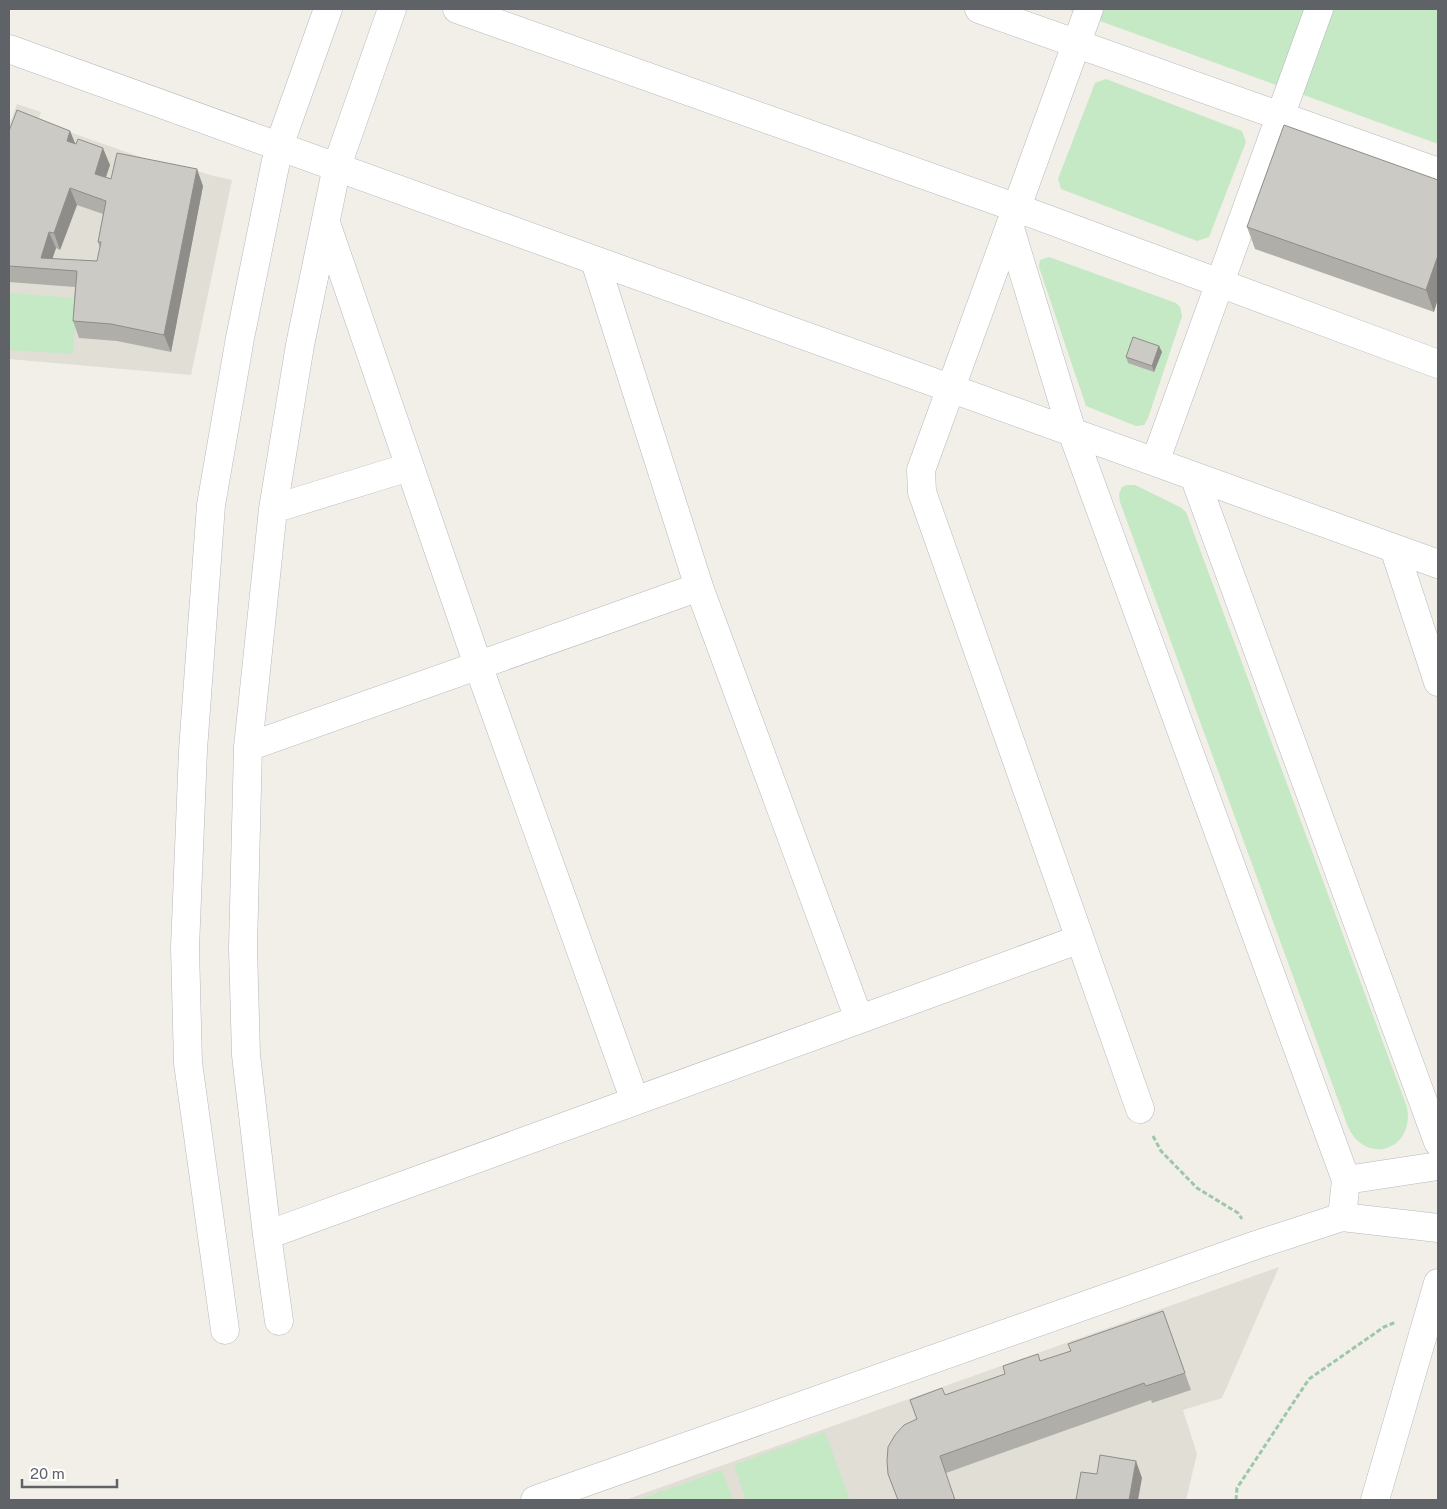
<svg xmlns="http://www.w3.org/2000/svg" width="1447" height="1509" font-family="'Public Sans',sans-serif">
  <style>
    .education { fill: #e1ded6 }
    .green { fill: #c5e8c5 }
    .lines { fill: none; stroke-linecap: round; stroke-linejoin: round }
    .street-casing { stroke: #b5b8bc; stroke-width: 29 }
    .path { stroke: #9cc7a9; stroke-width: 3; stroke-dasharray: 5 2.5; stroke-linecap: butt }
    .street { stroke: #fff; stroke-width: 28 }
    .wall { fill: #afaea9; fill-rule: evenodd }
    .shaded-wall { fill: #8f8d8a }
    .building { fill: #cccac5; stroke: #8f8d8a; fill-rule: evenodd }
  </style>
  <rect width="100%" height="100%" fill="#f1efe8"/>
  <path class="education" d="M17,104l24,8 -3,9 154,54 3,-5 15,5 22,5 -41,195 -182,-16v-233z
    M1279,1267l-57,131 -39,12 14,44 -11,46h-561z"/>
  <path class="green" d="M1067,9h371v135z
    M1106,79l136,52 4,11 -37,95 -12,4 -136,-52 -3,-10 37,-96z
    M1049,257l127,46 4,4 2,9 -34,102 -4,7 -8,1 -50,-20 -47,-139 1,-7z
    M9,293l68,5 -4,56 -64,-4z
    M1127,485h8l45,22 6,5 221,595c8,43 -41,59 -59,20l-228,-625 -1,-8 3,-7z
    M825,1432l25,68h-104l-12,-35z
    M722,1470l11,30h-95z"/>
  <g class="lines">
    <g class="street-casing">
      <path id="street" d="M457,9l560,199 421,156
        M979,9l459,163
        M1089,9l-168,461 1,22 218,617
        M9,49l1429,515
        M326,223l152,442 157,436
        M595,261l104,326 160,432
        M1155,462l164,-453
        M1194,476l244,666
        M273,509l136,-42
        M1394,548l44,134
        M248,747l451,-160
        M1346,1180l92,-14
        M1342,1217l96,11
        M267,1235l813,-296
        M279,1321l-12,-86 -21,-180 -3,-107 5,-201 25,-238 27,-164 37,-179 55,-157
        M225,1330l-37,-267 -3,-115 8,-198 18,-245 29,-167 39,-192 49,-137
        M535,1500l721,-255 86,-28 4,-37 -274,-748 -62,-204
        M1375,1500l63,-217"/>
    </g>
    <path class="path" d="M1153,1136l8,15 36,37 41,25 4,6
      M1236,1500l1,-12 72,-109 75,-52 12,-5"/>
    <use href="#street" class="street"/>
  </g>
  <path class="wall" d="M9,131h61l5,13 35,21 -4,12 5,2 92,7 -32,166 -54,-11 -38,-3 -6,-17 2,-34 -66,-5zM77,205l26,9 -5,28 2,6 -3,13 -45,-2 4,-11 4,2z
    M1438,180l-4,132 -179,-63 -8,-22z
    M1159,346l3,6 -8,20 -26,-9 -2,-6z
    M1163,1311l28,79 -39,13 -1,-3 -205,73 -29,-54 28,-24 126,-44z"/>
  <path class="shaded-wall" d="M70,131l7,17 -10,-7z
    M103,148l7,17 -9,26 -6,-17z
    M197,169l6,17 -32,166 -7,-17z
    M70,188l7,17 -17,45 -6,-17z
    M49,232l7,16 -7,21 -8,-11z
    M1438,255v44l-4,13 -8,-22z
    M1159,346l3,6 -8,20 -2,-6z
    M1136,1461l6,17 -4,22h-9z"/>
  <path class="building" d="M17,110l53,21 -3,10 9,3 2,-5 25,9 -8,26 16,5 6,-26 80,16 -33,166 -53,-11 -38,-3 4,-50 -68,-5v-135zM70,188l36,13 -8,41h3l-4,19 -56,-3 8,-26 5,1z
    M1284,125l154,55v75l-12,35 -179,-63z
    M1133,337l26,9 -7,20 -26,-9z
    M1163,1311l22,62 -39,13 -2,-3 -204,73 15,44h-57l-10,-26 -1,-13 1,-14 7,-12 9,-10 13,-6 -7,-19 32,-12 3,7 60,-21 -2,-8 35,-12 2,7 31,-10 -3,-7z
    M1100,1455l36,6 -7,39h-53l5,-28 16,2z"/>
  <rect width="1447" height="1509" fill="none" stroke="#5f6368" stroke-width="20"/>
  <path d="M22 1479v8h95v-8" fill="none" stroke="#5f6368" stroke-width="2.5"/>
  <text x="30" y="1479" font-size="15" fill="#5f6368" stroke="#ffffff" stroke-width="4" paint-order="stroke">20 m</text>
</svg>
